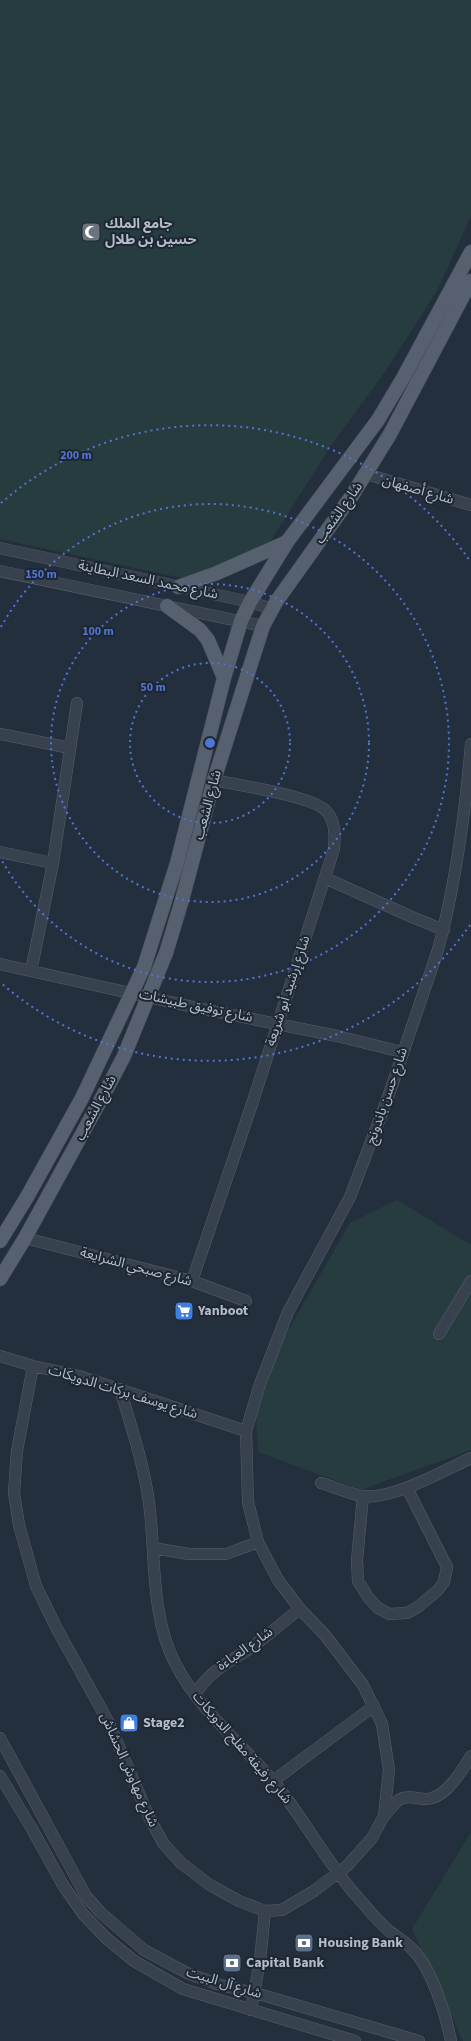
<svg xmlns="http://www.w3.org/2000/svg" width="471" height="2041" font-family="'Source Sans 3','Noto Sans Arabic',sans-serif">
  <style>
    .green { fill: #263c3f }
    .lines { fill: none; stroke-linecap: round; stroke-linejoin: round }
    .minor-casing { stroke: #565f6c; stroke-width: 12 }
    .major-casing { stroke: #414a57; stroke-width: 15 }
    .minor { stroke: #38414e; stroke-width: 11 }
    .major { stroke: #56606e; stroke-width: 14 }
    .ring { fill: none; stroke: #5274d3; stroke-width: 2; stroke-dasharray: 2 4 }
    .labels { text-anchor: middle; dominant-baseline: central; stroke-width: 4; stroke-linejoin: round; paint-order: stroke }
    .poi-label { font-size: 14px; font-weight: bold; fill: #b4bcc9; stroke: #1d2633; text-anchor: start }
    .street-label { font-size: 14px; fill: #b4bcc9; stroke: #1d2633 }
    .centre { fill: #5274d3; stroke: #1d2633; stroke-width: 2 }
    .ring-label { font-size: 12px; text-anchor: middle; font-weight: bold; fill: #5274d3; stroke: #1d2633; stroke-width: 4; stroke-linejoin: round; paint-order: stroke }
  </style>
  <rect width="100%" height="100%" fill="#242f3e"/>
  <path class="green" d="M0,0h471v216l-33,73 -49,77 -59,81 -60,95 -41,22 -47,14 -182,-39z
    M397,1200l74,45v205l-110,40 -103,-38 -2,-35 23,-71 71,-123z
    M471,1832v209h-8l-51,-112z"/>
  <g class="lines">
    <g class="minor-casing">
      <path id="minor" d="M366,474l105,31
        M0,548l250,54 22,7
        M0,571l263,55
        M0,734l70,14
        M0,852l53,11
        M325,878l87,39 32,13
        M0,964l193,43 144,29 65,16
        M31,971l22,-108 24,-160
        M25,1238l167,43 54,20
        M192,1281l60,-177 82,-255c1,-13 2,-28 -8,-38 -13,-15 -89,-26 -112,-31
        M439,1334l32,-53
        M0,1356l33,10 46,10 167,55
        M33,1366l-16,85 -3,42 5,32 17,61 21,43 52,94 40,94 14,26 18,20 29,22 29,16 26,10 17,-1 32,-19 33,-25 25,-28 12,-22 5,-46 -7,-46 -19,-39 -38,-50 -25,-26 -22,-29 -20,-38 -10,-40 -2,-71 14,-47 28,-72 62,-115 38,-100 49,-144c19,-68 28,-139 34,-209
        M120,1389c11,37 24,75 29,114 7,52 1,111 26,160 24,47 65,79 99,119 29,35 50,76 80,111 11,12 21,26 33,36 9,8 19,13 27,22 18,19 32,64 37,90
        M321,1483c13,4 27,10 41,13 28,5 83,-26 109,-38
        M363,1496l-6,64 1,21 10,16 10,11 11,6 18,-1 11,-6 20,-17 6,-8 3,-15 -40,-79
        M153,1548l36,6h37l32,-12
        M195,1695c15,-26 38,-34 61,-51 15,-11 29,-24 44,-35
        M0,1738l86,158 14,16 44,38 43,23 30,11 45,11 157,46
        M0,1776l32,53 31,56 20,29 23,24 28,23 49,28 172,52
        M273,1781l101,-75
        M385,1815c11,-13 13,-20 32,-17 5,1 10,2 15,0 17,-5 30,-28 39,-42
        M251,2010l9,-49 5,-50"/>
    </g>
    <g class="major-casing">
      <path id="major" d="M178,587l39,-14 70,-31
        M167,606l33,24 8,10 16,38
        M0,1241l27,-44 55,-99 62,-131 33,-104 47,-185 17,-57 9,-19 37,-60 91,-122 25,-42 68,-126
        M0,1279l25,-41 86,-157 13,-25 42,-103 16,-53 32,-120 49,-154 13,-24 77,-108 37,-60 81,-153"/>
    </g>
    <use href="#minor" class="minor"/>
    <use href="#major" class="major"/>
  </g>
  <g class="ring">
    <circle cx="210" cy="743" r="80"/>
    <circle cx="210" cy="743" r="159"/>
    <path d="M1 627A239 239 0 1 1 1 859"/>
    <path d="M470 925A318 318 0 0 1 1 983M1 503A318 318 0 0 1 470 561"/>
  </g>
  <defs>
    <g id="mosque-square" transform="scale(1)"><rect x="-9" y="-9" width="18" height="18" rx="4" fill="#6b7280" stroke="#1d2633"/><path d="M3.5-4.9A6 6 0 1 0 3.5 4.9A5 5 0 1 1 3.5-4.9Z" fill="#fff"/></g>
    <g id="supermarket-square" transform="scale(1)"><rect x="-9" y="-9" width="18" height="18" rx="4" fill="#3f7fe0" stroke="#1d2633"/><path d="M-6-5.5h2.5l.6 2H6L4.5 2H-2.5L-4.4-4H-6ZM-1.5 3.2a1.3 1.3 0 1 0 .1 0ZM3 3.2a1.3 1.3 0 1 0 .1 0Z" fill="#fff"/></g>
    <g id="shop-square" transform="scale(1)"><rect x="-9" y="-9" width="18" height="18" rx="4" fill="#3f7fe0" stroke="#1d2633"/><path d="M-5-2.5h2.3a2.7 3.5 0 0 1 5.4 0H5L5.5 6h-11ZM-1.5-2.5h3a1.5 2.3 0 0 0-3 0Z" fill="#fff"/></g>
    <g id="bank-square" transform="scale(1)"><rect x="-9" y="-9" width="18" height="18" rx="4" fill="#5c6f8a" stroke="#1d2633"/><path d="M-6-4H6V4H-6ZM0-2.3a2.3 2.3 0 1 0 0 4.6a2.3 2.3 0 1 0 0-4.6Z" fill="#fff"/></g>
  </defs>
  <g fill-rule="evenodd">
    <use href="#mosque-square" x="91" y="232"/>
    <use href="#supermarket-square" x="184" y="1311"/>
    <use href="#shop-square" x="129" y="1723"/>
    <use href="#bank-square" x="304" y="1943"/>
    <use href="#bank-square" x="232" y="1963"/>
  </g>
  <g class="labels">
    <g class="poi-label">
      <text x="105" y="224">جامع الملك<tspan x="105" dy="16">حسين بن طلال</tspan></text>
      <text x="198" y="1311">Yanboot</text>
      <text x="143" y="1723">Stage2</text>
      <text x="318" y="1943">Housing Bank</text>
      <text x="246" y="1963">Capital Bank</text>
    </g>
    <g class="street-label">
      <text transform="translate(418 490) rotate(16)">شارع أصفهان</text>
      <text transform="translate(339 513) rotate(-55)">شارع الشعب</text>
      <text transform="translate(148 580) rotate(12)">شارع محمد السعد البطاينة</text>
      <text transform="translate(208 805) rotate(-75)">شارع الشعب</text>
      <text transform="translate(288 991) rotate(-72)">شارع إرشيد أبو شريعة</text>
      <text transform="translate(196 1006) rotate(12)">شارع توفيق طبيشات</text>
      <text transform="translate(387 1096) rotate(-71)">شارع حسن باندونج</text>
      <text transform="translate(96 1108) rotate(-62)">شارع الشعب</text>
      <text transform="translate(136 1267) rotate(15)">شارع صبحي الشرايعة</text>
      <text transform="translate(123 1392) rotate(17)">شارع يوسف بركات الدويكات</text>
      <text transform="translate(245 1649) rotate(-35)">شارع العباءة</text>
      <text transform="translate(242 1748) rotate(49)">شارع رفيفة مفلح الدويكات</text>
      <text transform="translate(129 1770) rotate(66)">شارع مهاوش الحشاش</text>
      <text transform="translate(224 1983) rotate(17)">شارع آل البيت</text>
    </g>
  </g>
  <circle cx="210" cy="743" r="6" class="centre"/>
  <g class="ring-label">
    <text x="76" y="459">200 m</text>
    <text x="41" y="578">150 m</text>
    <text x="98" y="635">100 m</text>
    <text x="153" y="691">50 m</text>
  </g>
</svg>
